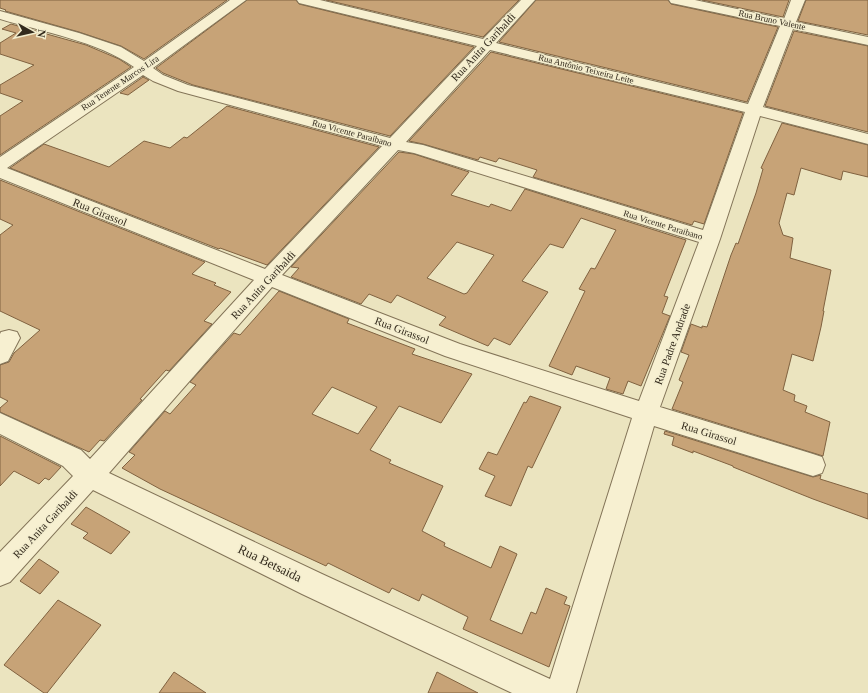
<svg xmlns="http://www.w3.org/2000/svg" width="868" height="693" font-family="'Times New Roman',serif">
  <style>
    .building { fill: #c7a377; stroke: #806240; fill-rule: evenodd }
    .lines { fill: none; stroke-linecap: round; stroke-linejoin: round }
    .minor-casing { stroke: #837458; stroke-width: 2 }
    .minor { fill: #f7f0d1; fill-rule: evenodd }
    .labels { text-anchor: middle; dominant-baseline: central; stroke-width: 3; stroke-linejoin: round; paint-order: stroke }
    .far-street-label { font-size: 9px; fill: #332a1c; stroke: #f3edce }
    .street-label { font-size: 11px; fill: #332a1c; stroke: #f3edce }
    .near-street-label { font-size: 13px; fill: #332a1c; stroke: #f3edce }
  </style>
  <rect width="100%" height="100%" fill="#ebe4bf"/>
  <path class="building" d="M0,0h227l-83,59 -23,-13 -42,-14 -74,-21 1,-1 -6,-2z
    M247,0h49l3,4 175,43 -84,89 -197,-51 -30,-12 -7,-5z
    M326,0h193l-36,37z
    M536,0h132l3,4 107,23 -31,75 -248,-60z
    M702,0h87l-6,17z
    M806,0h62v35l-70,-14z
    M11,24l75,21 33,14 12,8 -131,88v-39l23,-15 -23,-8v-8l34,-20 -34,-11v-11l16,-10 -14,-4z
    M794,31l74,15v86l-103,-26z
    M491,52l252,61 -39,111 -10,-3 -2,4 -159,-48 4,-7 -38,-12 -3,4 -16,-5 -2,3 -55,-16 -14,-3z
    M143,77l6,3 -21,15 -8,-2z
    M227,106l152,41 -112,118 -47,-17 -1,1 -209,-81 34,-24 65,23 35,-26 26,7 14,-11 3,1z
    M782,123l86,22v32l-25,-6 -2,9 -40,-12 -7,27 -7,-2 -8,30 4,12 10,3 -3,20 41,12 -8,41h1l-3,16 -8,34 -21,-7 -9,36 12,5 -1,6 13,5 -2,6 25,10 -7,34 -151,-47 11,-27 -4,-2 10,-25 -8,-3 10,-28 11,4v-2l5,1 24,-72 5,-12 2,1 18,-51 7,-24 -2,-1z
    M399,152l15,2 55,18 -18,23 38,12 2,-3 20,7 14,-22 161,51 -22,56 4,1 -6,16 8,3 -29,70 -13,-5 -5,13 -17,-5 4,-11 -34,-12 -4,9 -23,-9 36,-75 -6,-2 12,-21 4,1 21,-39 -35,-12 -18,30 -13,-4 -28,37 26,11 -38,53 -16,-7 -6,8 -49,-21 7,-8 -49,-22 -6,8 -22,-9 -8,10 -70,-27 8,-9 -8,-1zM457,242l37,13 -27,38 -3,1 -37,-16z
    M0,180l205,82 -13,12 24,9 -2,2 17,7 -27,29 8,3 -43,47 -3,-1 -26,29 2,1 -38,41 -4,-1 -11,12 -89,-40v-4l8,-7 -8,-4v-32l9,-3 5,-9 26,-23 -40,-19v-76l13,-10 -13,-6z
    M279,291l70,28 -2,4 68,26 -3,5 60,20 -31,49 -42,-17 -29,44 21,10 -2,3 54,23 -21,45 23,12 -1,3 47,22 9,-22 17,8 -27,66 32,14 9,-22 5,2 10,-26 21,9 -3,7 6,2 -21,61 -86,-38 5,-12 -46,-23 -3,7 -27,-13 -3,5 -61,-30 -2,3 -166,-77 -38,-21 13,-13 -6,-3 36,-41 5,3 26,-29 -6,-3 44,-49 6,2zM332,387l45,20 -19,27 -46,-20z
    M530,396l31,11 -29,61 -4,-2 -17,40 -26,-10 10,-20 -16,-7 9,-17 9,3 27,-53 2,1z
    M665,431l148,46 8,-2 -1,4 48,15v25l-55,-20 -80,-32v-1l-40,-15v2l-21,-8 2,-8 -10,-3z
    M0,436l61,31 -12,13 -4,-2 -6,6 -25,-13 -14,15z
    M86,507l44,25 -19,22 -28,-16 5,-5 -17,-9z
    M39,559l20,13 -19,22 -20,-13z
    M58,600l43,25 -54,68h-3l-40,-28z
    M174,672l32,21h-47z
    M437,672l41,21h-50z"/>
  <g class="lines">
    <g class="minor-casing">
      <path id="minor" d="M230,0h16l-93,68 10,7 25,10 202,53 87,-92 -178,-43 -2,-3h23l163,39 38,-39h14l-39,43 252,61 32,-78 -104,-22 -5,-1 -2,-3h26l89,19 7,-19h14l-9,22 72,15v8l-75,-16 -30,78 105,27v10l-108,-28 -40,123 -60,168 153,47 9,3 3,8 -3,8 -9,3 -159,-50 -78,267h-64l-210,-99 -209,-104 -83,92 -10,4v-34l73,-76 -10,-10 -63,-32v-21l81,37 9,9 164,-179 -254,-102v-21l134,-90c-37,-26 -91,-35 -134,-48v-8l79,22 42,14 23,14zM490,50l255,62 -42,118 -280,-85 -17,-3zM143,75l10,6 25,10 204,55 -117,123 -258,-101zM398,150l16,3 285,89 -60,159 -179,-57 -178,-69zM272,287l173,69 187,62 -82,261 -228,-105 -213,-101z
        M9,330l8,2 3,6 -12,23 -8,3v-30l1,-2z"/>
    </g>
    <use href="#minor" class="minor"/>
  </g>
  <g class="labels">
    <g class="far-street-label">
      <text transform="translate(772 20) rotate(12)">Rua Bruno Valente</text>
      <text transform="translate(586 69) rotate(14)">Rua Antônio Teixeira Leite</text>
      <text transform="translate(120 83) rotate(-34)">Rua Tenente Marcos Lira</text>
      <text transform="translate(352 133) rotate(15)">Rua Vicente Paraibano</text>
      <text transform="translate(663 225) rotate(17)">Rua Vicente Paraibano</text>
    </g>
    <g class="street-label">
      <text transform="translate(483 47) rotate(-47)">Rua Anita Garibaldi</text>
      <text transform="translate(100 212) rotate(22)">Rua Girassol</text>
      <text transform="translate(263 285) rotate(-47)">Rua Anita Garibaldi</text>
      <text transform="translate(402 330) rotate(21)">Rua Girassol</text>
      <text transform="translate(672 344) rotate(-70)">Rua Padre Andrade</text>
      <text transform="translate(709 433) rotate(17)">Rua Girassol</text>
      <text transform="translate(45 524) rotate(-47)">Rua Anita Garibaldi</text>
    </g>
    <g class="near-street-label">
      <text transform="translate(270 563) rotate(26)">Rua Betsaida</text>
    </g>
  </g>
  <g transform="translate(32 32) rotate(98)" stroke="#f3edce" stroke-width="3" paint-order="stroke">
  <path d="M0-3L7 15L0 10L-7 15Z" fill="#332a1c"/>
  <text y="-6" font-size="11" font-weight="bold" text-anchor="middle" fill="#332a1c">N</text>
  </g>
</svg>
